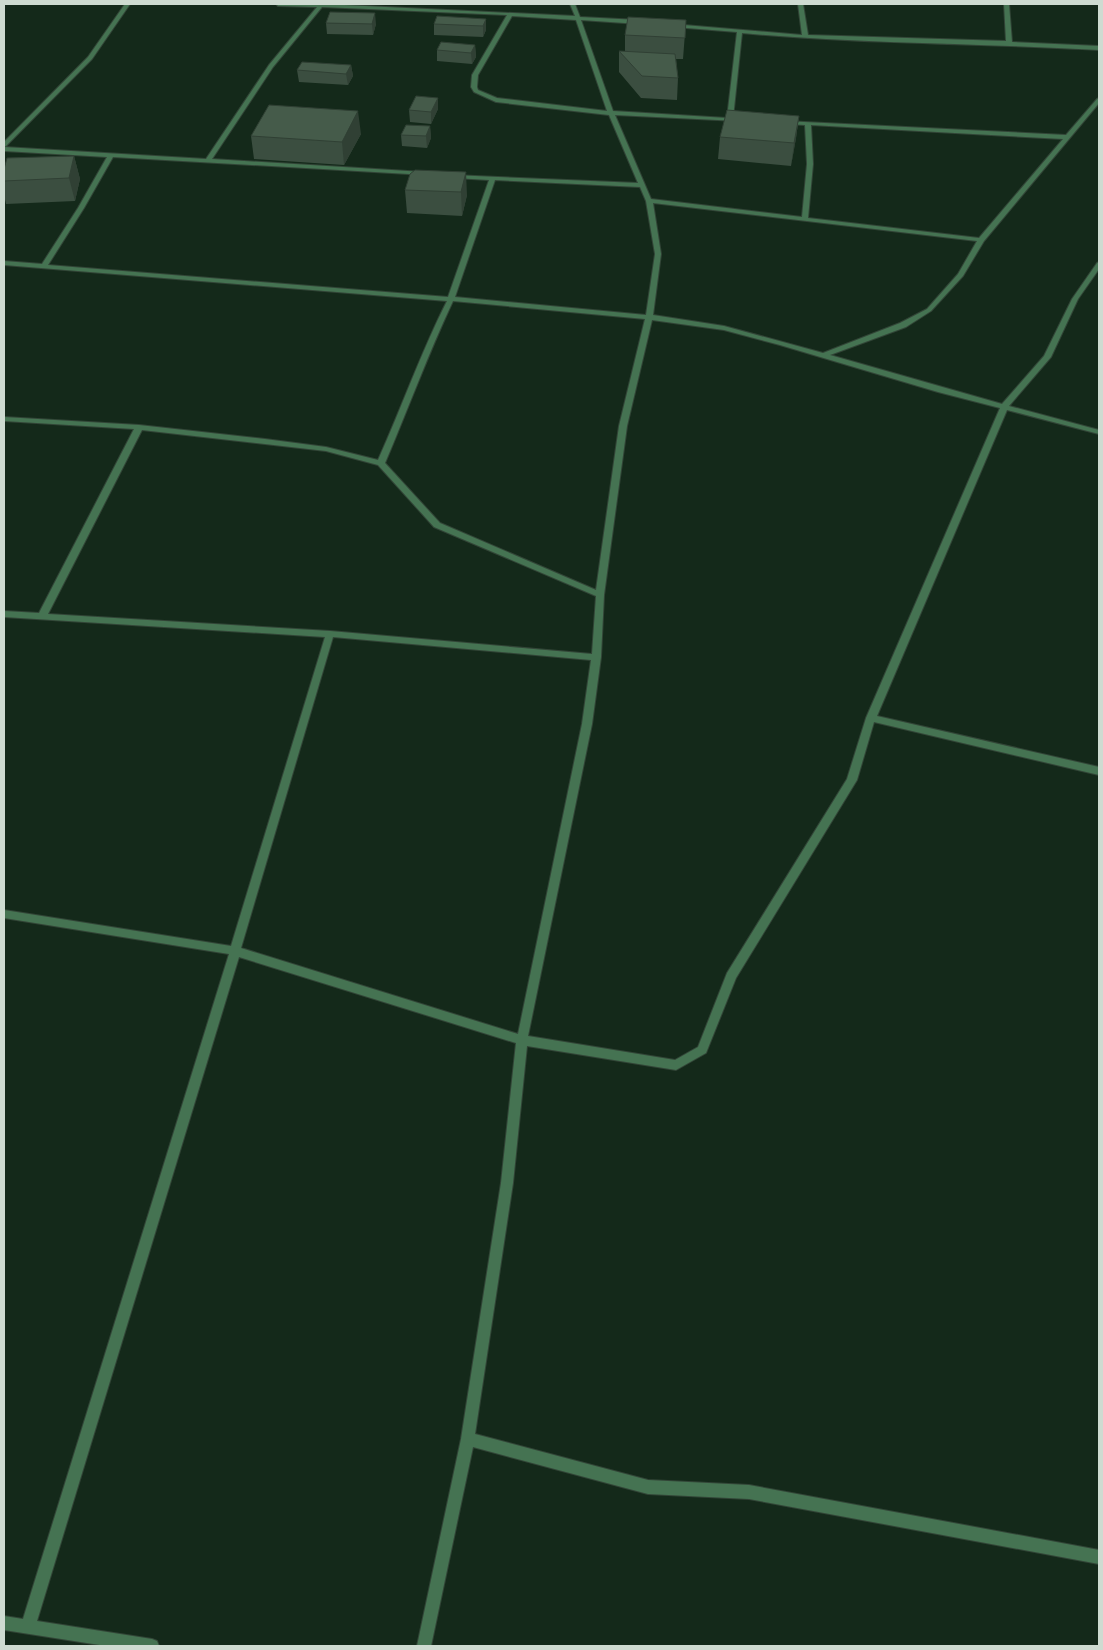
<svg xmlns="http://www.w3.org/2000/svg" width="1103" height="1650" font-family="Inter,sans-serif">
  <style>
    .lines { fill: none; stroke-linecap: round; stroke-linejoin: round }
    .street-casing { stroke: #324537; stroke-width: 2 }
    .street { fill: #457352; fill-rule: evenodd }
    .wall { fill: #3b4e40 }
    .shaded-wall { fill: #304034 }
    .building { fill: #455b4a; stroke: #304034 }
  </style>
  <rect width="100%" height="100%" fill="#14291a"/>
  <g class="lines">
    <g class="street-casing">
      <path id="street" d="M125,4h5l-38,55 -86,87 -2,1v-5l84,-85z
        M276,4h48l251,12 -5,-12h5l5,13 59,3 3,2 -3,2 -58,-4 32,91 114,7 10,-86 -63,-5 -2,-1v-2l130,11 -4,-31h5l5,31 198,6 -2,-37h5l3,38 87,4v4c-119,-7 -238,-6 -357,-17l-9,85 5,1v2l-123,-6 36,84 151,18 5,-53 -2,-39 -19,-1 -3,-2 1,-1 282,14 31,-36 2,-1v5l-115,138 -21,35 -32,35 -25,16 -76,28 172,49 42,-48 28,-57 25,-36 2,-1v7l-21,30 -27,58 -42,49 90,24v4l-92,-24 -130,306 222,51v8l-225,-53 -17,58 -121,198 -30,75 -30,17 -149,-24 -14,137 -38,251 173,46 101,5 350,65v14l-350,-65 -101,-5 -175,-47 -42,199h-14l44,-207 40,-256 15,-140 -277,-86 -202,664 115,18 5,2 2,5h-53l-102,-16v-14l19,3 206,-665 -225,-36v-8l227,36 94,-309 -321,-20v-6l35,2 95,-184 -130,-8v-4l135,8 126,14 61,8 52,13c24,-53 43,-108 69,-159l-443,-36v-4l38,3 36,-56 29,-51 -103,-6v-4l202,12 63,-94 48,-58 -39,-1zM322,7l185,8 -35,60 -1,12 3,5 22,10 113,13 29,68 -186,-8v2l2,1 35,2 -41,117 -400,-32 36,-57 29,-51 313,18 1,-1 -3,-2 -212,-13 61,-92zM512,16l64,4 31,91 -110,-13 -19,-8 -1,-3 1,-12zM811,125l252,14 -84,99 -171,-20 5,-54zM495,180l145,7 6,14 9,53 -9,61 -191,-18zM653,203l324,38 -19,33 -31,35 -27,14 -77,30 -99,-27 -71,-11 8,-61zM453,301l192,18 -26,107 -23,164 -156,-67 -55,-60c23,-54 43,-109 68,-162zM652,320l72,10 56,15 158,47 62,16 -134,310 -19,61 -120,194 -29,74 -23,13 -147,-24 64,-312 9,-67 3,-62 23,-169zM142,430l184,21 52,14 56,62 162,69 -4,58 -262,-23 -282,-17zM333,637l258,23 -9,64 -64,310 -277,-86z"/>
    </g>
    <use href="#street" class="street"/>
  </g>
  <path class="wall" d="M486,19v11l-3,7 -49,-2v-11z
    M686,20l-3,39h-7l2,19 -1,22 -36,-2 -22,-26v-21h6v-16z
    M326,23l50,1 -3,11 -46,-1z
    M475,45l1,12 -4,7 -35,-3v-11z
    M351,65l2,11 -5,9 -49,-3 -2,-12z
    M438,98v11l-7,15 -21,-2 -1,-12z
    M799,116l-3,22 -5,28 -73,-7 2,-22z
    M430,126l1,12 -4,10 -25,-2 -1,-11z
    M361,134l-17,31 -90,-6 -3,-23z
    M74,156l6,23 -5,22 -69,3 -2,-9v-26z
    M415,170l52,25 -5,21 -55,-3 -2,-23z"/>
  <path class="shaded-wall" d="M375,13l1,11 -3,11 -1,-11z
    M486,19v11l-3,7v-11z
    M475,45l1,12 -4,7 -1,-11z
    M351,65l2,11 -5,9 -2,-11z
    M438,98v11l-7,15v-12z
    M358,111l3,23 -17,31 -2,-23z
    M799,116l-3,22 -5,28 3,-23z
    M430,126l1,12 -4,10 -1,-12z
    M74,156l6,23 -5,22 -6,-23z
    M466,172l1,23 -5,21 -1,-24z"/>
  <path class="building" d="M330,12l45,1 -3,11 -46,-1z
    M437,16l49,3 -3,7 -49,-2z
    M628,17l58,3 -1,18 -60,-3z
    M441,42l34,3 -4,8 -34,-3z
    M619,51l56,3 3,24 -36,-2z
    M302,62l49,3 -5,9 -49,-4z
    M416,96l22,2 -7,14 -22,-2z
    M269,105l89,6 -16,31 -91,-6z
    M727,110l72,6 -5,27 -74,-6z
    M406,125l24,1 -4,10 -25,-1z
    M74,156l-5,22 -65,3v-12l3,-11z
    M415,170l51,2 -5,20 -56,-2 5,-16z"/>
  <rect width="1103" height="1650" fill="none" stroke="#cedbd1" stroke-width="10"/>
</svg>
